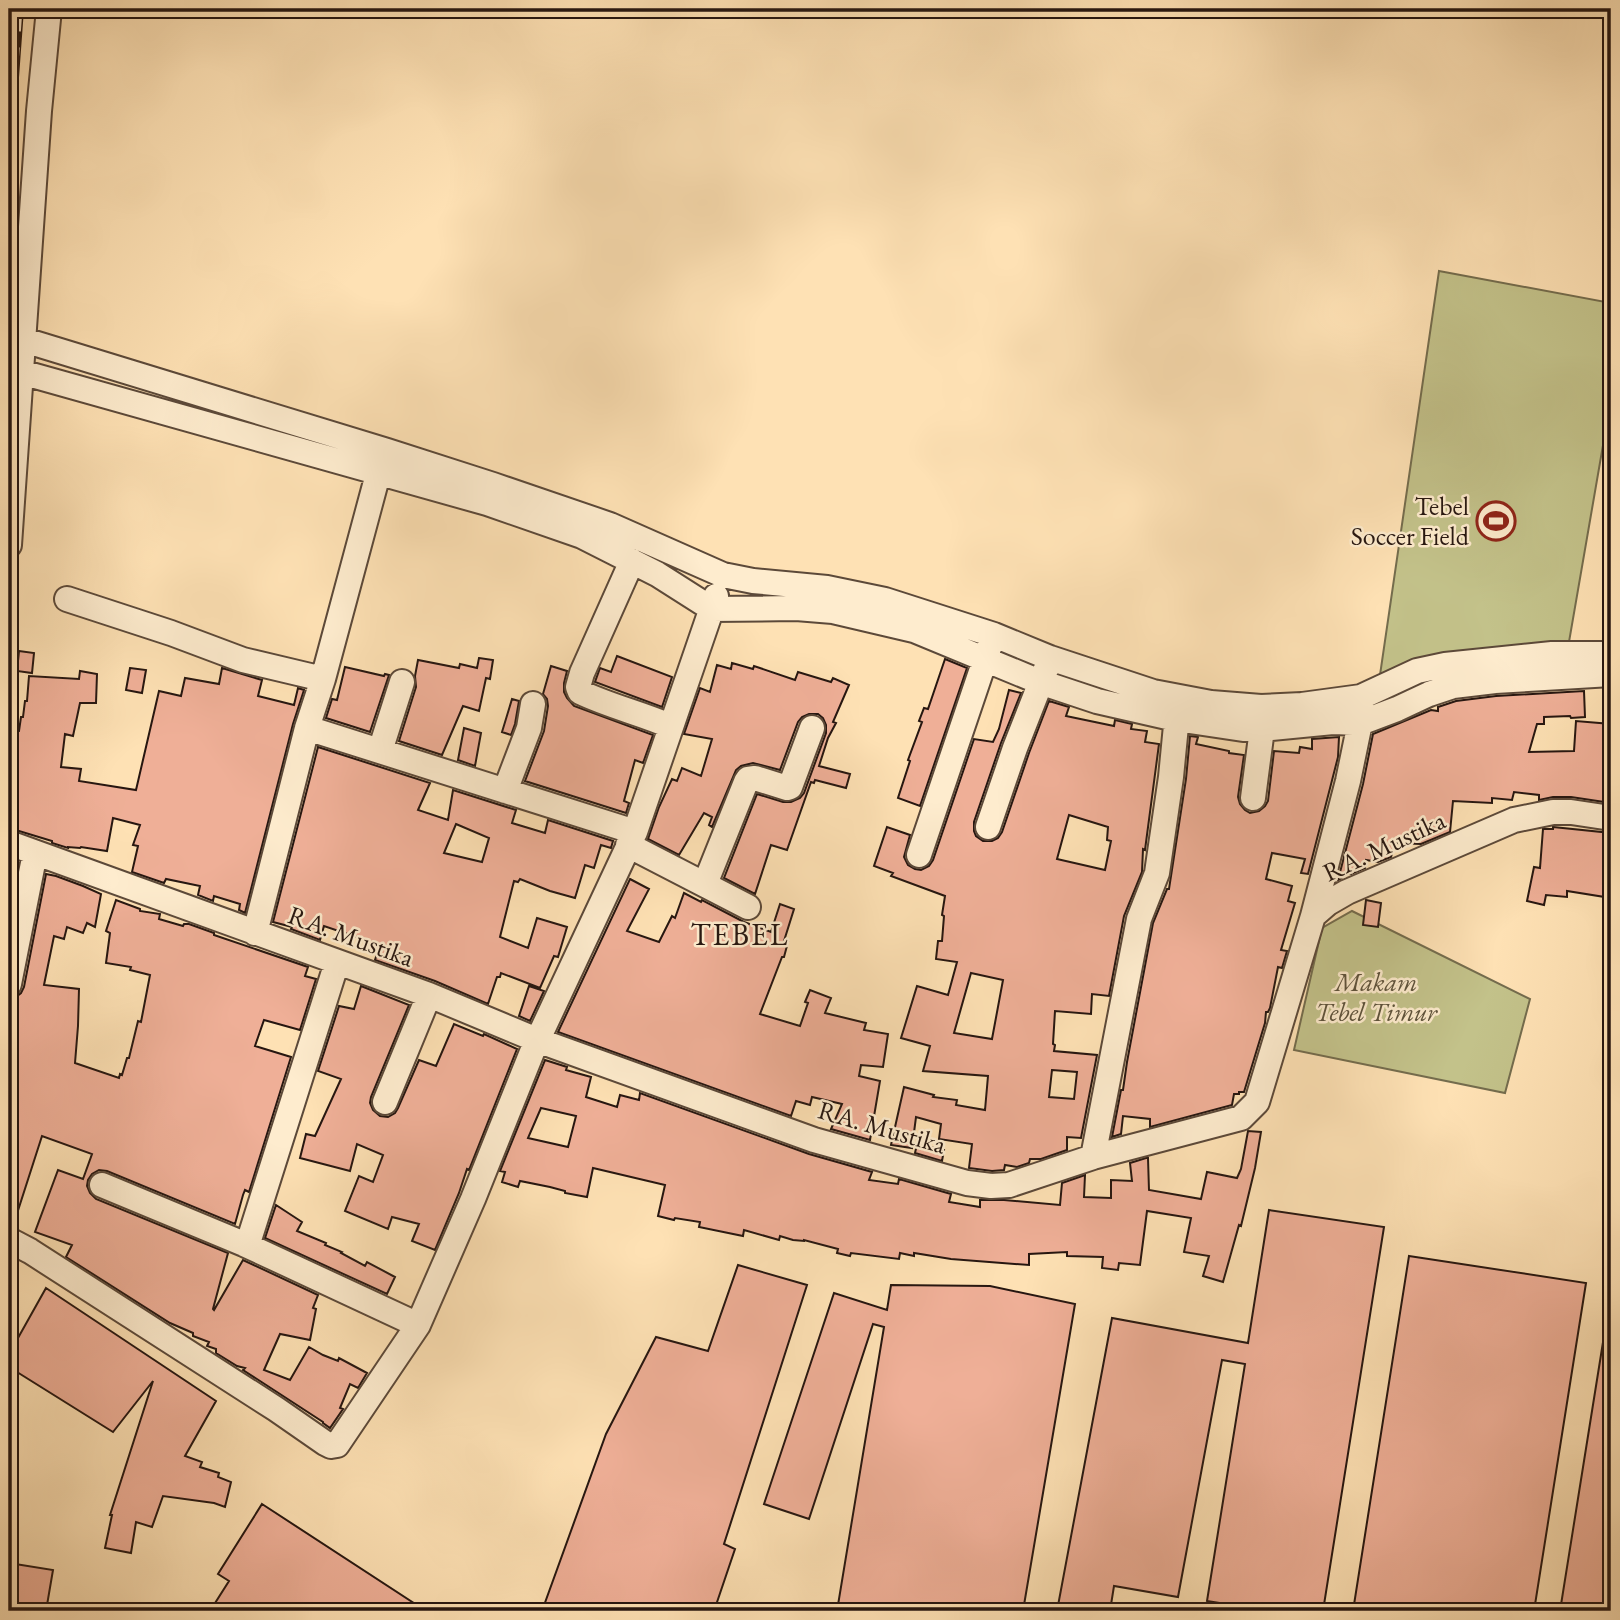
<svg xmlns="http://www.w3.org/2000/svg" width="1620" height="1620" font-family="'EB Garamond',serif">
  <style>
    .green { fill: #c3c28a; stroke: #746c4d; stroke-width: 2 }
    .building { fill: #efaf97; stroke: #261610; stroke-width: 2; fill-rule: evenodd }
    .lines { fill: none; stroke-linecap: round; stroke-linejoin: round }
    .minor-casing { stroke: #5c4939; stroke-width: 28 }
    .minor { stroke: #feecce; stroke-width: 24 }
    .rail-casing { stroke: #261610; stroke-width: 8 }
    .rail { stroke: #feecce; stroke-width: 5; stroke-dasharray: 16; stroke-linecap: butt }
    .labels { text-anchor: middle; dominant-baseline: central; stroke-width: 5; stroke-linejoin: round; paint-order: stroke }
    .poi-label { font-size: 26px; fill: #261610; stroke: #feecce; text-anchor: end }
    .street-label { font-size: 26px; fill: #261610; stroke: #feecce }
    .park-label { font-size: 26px; font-style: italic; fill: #5d523b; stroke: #feecce }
    .quarter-label { font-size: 30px; letter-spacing: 2px; fill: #261610; stroke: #feecce }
  </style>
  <rect width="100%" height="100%" fill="#fee1b4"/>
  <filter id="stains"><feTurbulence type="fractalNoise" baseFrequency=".00286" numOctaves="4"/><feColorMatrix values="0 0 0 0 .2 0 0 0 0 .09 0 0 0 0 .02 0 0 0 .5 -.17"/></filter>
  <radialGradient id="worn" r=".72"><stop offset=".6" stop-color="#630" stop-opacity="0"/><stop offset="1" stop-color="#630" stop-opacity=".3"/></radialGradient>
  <path class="green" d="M1439,271l172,32v96l-42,243 -189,33z
    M1352,911l178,88 -25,94 -211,-43 28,-122z"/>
  <path class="building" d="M19,651l15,2 -2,20 -15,-2z
    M617,656l55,21 -10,30 -67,-25 5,-14 11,4z
    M479,658l14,2 -3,19 -4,-1 -7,33 -16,-5 -21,49 -43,-14 17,-54 -1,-11 3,-16 41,8 1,-4 17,4z
    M945,659l22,9 -47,138 -22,-8 12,-37 -2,-1 14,-38 -3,-1 5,-13 4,1z
    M732,663l21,6 1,-3 41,14 3,-8 33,10 2,-4 16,7 -16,37 3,1 -8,15 -9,28 31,8 -4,14 -31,-8 -1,3 -3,-1 -24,68 -16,-5 -16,49 -31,-16 33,-84 26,8h8l9,-4 4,-5 22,-60v-8l-3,-7 -5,-4h-9l-7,3 -4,5 -18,48 -27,-7 -12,3 -5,4 -24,57 -3,-2 3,-8 -8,-4 -25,42 -31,-16 11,-32 13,-28 5,2 5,-13 19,8 11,-37 -28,-5 16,-46 10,4 7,-27 14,4z
    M551,666l16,5 -3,12v9l3,6 7,8 79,29 -10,28 -8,-3 -11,41 5,2 -3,10 -101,-32 19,-50 4,-25 -1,-7 -4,-5z
    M345,667l39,9 1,-2 4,1 -19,57 -44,-14 6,-19 5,1z
    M130,668l16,2 -4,23 -16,-3z
    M222,668l40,12 -4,16 36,9 4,-17 6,2 -11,34 -48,189 -6,-3 1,-6 -26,-8 -1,5 -15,-6 2,-9 -34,-7 -2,4 -32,-11 6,-26 -5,-1 7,-20 -27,-7 -6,33 -26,-4 -1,1 -12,-1v1l-16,-5v-2l-43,-13 1,-98 9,1 2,-14h2l2,-16h2l2,-25 50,3 1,-8 17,3 -1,29h-16l-7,33 -8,-2 -4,33 20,2 -2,12 57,9 23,-99 22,5 4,-18 34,6z
    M1009,690l12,3 -20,50 -27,79v9l2,5 7,5h9l6,-3 4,-6 27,-79 20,-52 20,6 -3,9 48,10 1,-6 17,4 -1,5 16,2 -2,11 14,2 -14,106 -2,-1 -1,23 -18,44 -15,80 -17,-2 -1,20 -36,-3 -2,33 2,1 -1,6 43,4 -16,83 -14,-1v13l-26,9h-11l-1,4 -12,4 -12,-2 -1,5 -12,1 -23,-3 3,-24 -33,-5 2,-15 -25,-7 -4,31 -21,-3 13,-58 30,8 -1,2 24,3 -1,5 29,5 3,-34 -65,-5 7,-25 -29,-8 16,-52 31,9 9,-33 -21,-3 2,-18h4l2,-25 -2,-1 3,-19 -54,-20 2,-3 -19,-7 13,-39 23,8 -6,22 4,8 7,4 6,1 8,-4 4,-6 41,-121 19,3 6,-13zM1069,815l39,12 -1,13 4,1 -6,29 -48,-11zM971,973l32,7 -11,59 -38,-6zM1052,1070l25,2 -3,27 -25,-2z
    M1584,691l1,26 -14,1 -1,-2 -26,1v7h-7l-8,28 45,-1 2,-30 35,3v79l-40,-6h-18l-14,3v-5l-25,-3 -2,8 -20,-2v5l-39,-2 -3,31 -29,12 -26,-1 -4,14 -13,5 -12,-2 -1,8 -14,6 -9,-1v5l-4,2 25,-96 10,-50 58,-24 7,1v-4l18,-6 40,-5z
    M512,699l7,2 -4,23 -4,11 -9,-3z
    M464,728l17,5 -6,33 -17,-6z
    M1190,736l8,1 -2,7 33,7v2l15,2 -6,42 2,7 5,6 5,3 9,-2 6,-5 3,-5 6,-50 25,2 1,-6 12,2v-10l27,-2 -1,20 -30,117 -7,-1 4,-14 -33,-6 -6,26 26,7 -4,15 7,2 -14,47 6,1 -5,17 -4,-1 -8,41 -2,4h-2l-1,11 -21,69h-5v2h-5l-2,11 -82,22v-8l-27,-3 -2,18 -9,3 9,-47h2l4,-28 26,-139 14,-34h2l17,-110z
    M318,747l112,36 -12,27 30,10 5,-30 63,20 -4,13 33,10 3,-13 65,21 -2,7 -10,-3 -7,23 -9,-3 -10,33 -25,-7 -30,-12 -2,3 -4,-1 -14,56 28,11 9,-30 30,9 -9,30 -4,-1 -14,32 -39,-15 -1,4h-3l-9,27 -53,-23 -60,-21 5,-15 -56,-19 -4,14 -29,-11 1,-2 -19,-5zM456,824l33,14 -7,24 -38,-9z
    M1553,827l58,6v65l-44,-7v6l-21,-2 -2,10 -17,-4 7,-34 6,1 3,-39h10z
    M46,874l10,2 27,10 18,8 -6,33 -8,-4 -4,10 -16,-6 -3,12 -10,-3 -10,49 35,4 -1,37 -3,37 44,15 1,-4 2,1 5,-17h2l9,-37 3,1 9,-47 -20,-5 1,-3 -25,-4 4,-30 -4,-2 10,-31 24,9v2l20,3 -1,5 24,7 1,-2h5l25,9v2l94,32 -3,9 11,3 -16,51 -36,-10 -9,26 36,11 -42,135 -4,-2 -2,5 -8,29 -128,-53 -8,-1 -7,4 -4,6 -1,6 3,7 6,6 132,54 -15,56 1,1 29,-50 75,35 -5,13 3,1 -6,31 -30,-6 -16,36 26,10 19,-33 14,8 15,6 1,-3 28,15 -9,15 -8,-4 -10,24 3,1 -13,19 -7,-5v-1l-80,-52 2,-2 -8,-2 -21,-13v-4l-9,-3 2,-4 -16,-6v-3l-23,-10 -104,-66 6,-12 -37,-13 23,-62 25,9 9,-25 -50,-18 -29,90 -4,-1v-220l5,1 2,-9 5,-4 3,-6z
    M630,879l19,10 -22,42 32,11 13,-26 3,2 9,-25 17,9 1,-2 42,22 27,10 9,-28 14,5 -10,32 4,1 -4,15h-2l-22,57 40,12 8,-23 -3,-1 5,-12 21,8 -6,15 41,10 -2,7 24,4 -5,33 -22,-2 -2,11 21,5 -10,59 -39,-11 11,-25 -30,-7 -2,8 -14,-4 -5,15 -233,-84z
    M1366,900l15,3 -3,24 -15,-2z
    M361,986l48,19 -38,92 -1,6 3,7 7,6 8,1 7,-4 3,-5 21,-48 17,6 18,-42 29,12 1,-2 33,15 -48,121 -2,-1 -8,24 -24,57 -23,-9 7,-17 -27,-7 -4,12 -43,-18 14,-35 14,6 10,-27 -26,-11 -7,27 -50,-13 6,-24 9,2 26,-57 -23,-8 21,-65 15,3z
    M529,986l15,5 -14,30 -11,-5z
    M545,1060l22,7 -1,3 25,7 -5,20 31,10 3,-12 19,5 1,-7 169,61 63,18 -3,8 29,4 1,-5 52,15 -2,8 31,5v-7h24l56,5 2,-22 23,-8 -1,22 27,1v-18l21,1 -2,-18 16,-5h2l1,32 52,9 6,-27 30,6 4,-9 7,-38 13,1 -6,36 -14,58 -2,-1 -16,57 -20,-6 6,-20 -25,-4 7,-34 -44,-7 -7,54 -21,-2 -1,7 -16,-2 1,-11 -36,-1v-4l-38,2v11l-78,-6 -37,-6v3l-14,-3 -1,6 -48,-6 -1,3 -13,-3 1,-4 -34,-9v1l-11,-1 -13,-4 -1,4 -35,-10 -1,6 -44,-9 1,-5 -25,-4 -1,2 -16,-4 7,-31 -72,-17 -6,29 -22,-4v-2l-15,-4 -30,-6 -2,6 -16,-5 3,-10 -5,-1zM541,1108l35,8 -8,31 -40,-9z
    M917,1144l27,6 -2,11 -27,-8z
    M276,1205l26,17 -5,9 29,12 -1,2 17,7 -1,1 24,13 2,-4 28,15 -8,17 -122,-56z
    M1269,1210l115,17 -61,384h-53l-63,-10 38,-237 -23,-4 -44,237 -64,-11 -4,25h-53l55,-293 136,25z
    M1409,1256l177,27 -52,328h-181z
    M738,1265l69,20 -83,259 11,5 -21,62h-172l64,-177 50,-97 52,14z
    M891,1285l99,1 85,18 -52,307h-186l47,-284 -11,-3 -64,195 -45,-15 70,-211 53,17z
    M46,1288l170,113 -31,55 17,6 -2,5 19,6 -1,4 13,5 -6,25 -11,-4 -51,-7 -11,31 -16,-5 -5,31 -26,-5 7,-33h-2l43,-134 -40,51 -104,-65v-13z
    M1604,1336l7,1v274h-51z
    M262,1504l164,107h-216l19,-30 -11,-7z
    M9,1563l44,7 -7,41h-37z"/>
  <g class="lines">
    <g class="minor-casing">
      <path id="minor" d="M24,340l363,111 106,34 117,40 113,50 30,6 74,7 58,12 109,35 56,23 103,34 58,11 50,4 41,-2 59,-8 56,-26 28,-6 107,-11h59
        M21,372l466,131 95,33 75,38 55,35 84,-1 37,3 81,19 126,52 57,19 79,18 67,10h19l71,-7 27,1 37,-14 32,-15 24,-8 42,-5 116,-7
        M9,545l30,-434 10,-102
        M632,561l-50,112 -4,14 2,5c29,14 60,21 90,34
        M67,599l104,34 72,27 80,19
        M307,728l328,104
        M380,751l22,-69
        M505,791l24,-63 4,-24
        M1253,798l9,-69 -1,-15
        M988,827l27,-79 31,-79
        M9,843l420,152 108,45 277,100 153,43 24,3 18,-1 84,-28 148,-39 16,-16 56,-186 15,-13 19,-11 167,-72 39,-8h18l40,6
        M628,845l120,62
        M919,855l71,-210
        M705,884l41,-102 2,-3 7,-1 32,10 3,-1 22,-59
        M1313,916l35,-135 12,-58 1,-17
        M255,933l52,-205 16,-49 55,-205 6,-13
        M9,984l26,-131
        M385,1102l44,-107
        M1093,1157l46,-238 18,-46 14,-96 7,-72
        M102,1185l142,59 5,-4 88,-278
        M9,1240l21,11 246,158 49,34 6,3 6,-1 81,-120 55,-126 59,-147 103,-220 81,-236
        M244,1244l174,81"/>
    </g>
    <use href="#minor" class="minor"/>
    <g class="rail-casing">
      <path id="rail" d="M9,159l11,-150"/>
    </g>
    <use href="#rail" class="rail"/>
  </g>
  <defs>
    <g id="stadium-ring" transform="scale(2.0125)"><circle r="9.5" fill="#feecce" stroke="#8f2418" stroke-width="1.5"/><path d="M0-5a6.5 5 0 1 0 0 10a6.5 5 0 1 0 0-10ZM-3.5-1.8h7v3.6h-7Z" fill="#8f2418"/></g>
  </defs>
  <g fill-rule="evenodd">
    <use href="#stadium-ring" x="1496" y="521"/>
  </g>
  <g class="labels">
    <g class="poi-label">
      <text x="1469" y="506">Tebel<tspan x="1469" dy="30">Soccer Field</tspan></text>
    </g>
    <g class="street-label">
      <text transform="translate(1384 846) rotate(-25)">RA. Mustika</text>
      <text transform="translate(351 936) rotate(20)">RA. Mustika</text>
      <text transform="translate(882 1127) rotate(16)">RA. Mustika</text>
    </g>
    <g class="park-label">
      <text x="1376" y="982">Makam<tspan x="1376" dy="30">Tebel Timur</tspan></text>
    </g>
    <g class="quarter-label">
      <text x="740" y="934">TEBEL</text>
    </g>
  </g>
  <rect width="1620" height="1620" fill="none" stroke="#fee1b4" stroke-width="35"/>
  <rect x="10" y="10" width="1599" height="1599" fill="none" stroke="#261610" stroke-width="3.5"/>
  <rect x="18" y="18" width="1585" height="1585" fill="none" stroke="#261610" stroke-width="2"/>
  <rect width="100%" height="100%" filter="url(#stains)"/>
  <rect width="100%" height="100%" fill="url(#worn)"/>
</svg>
